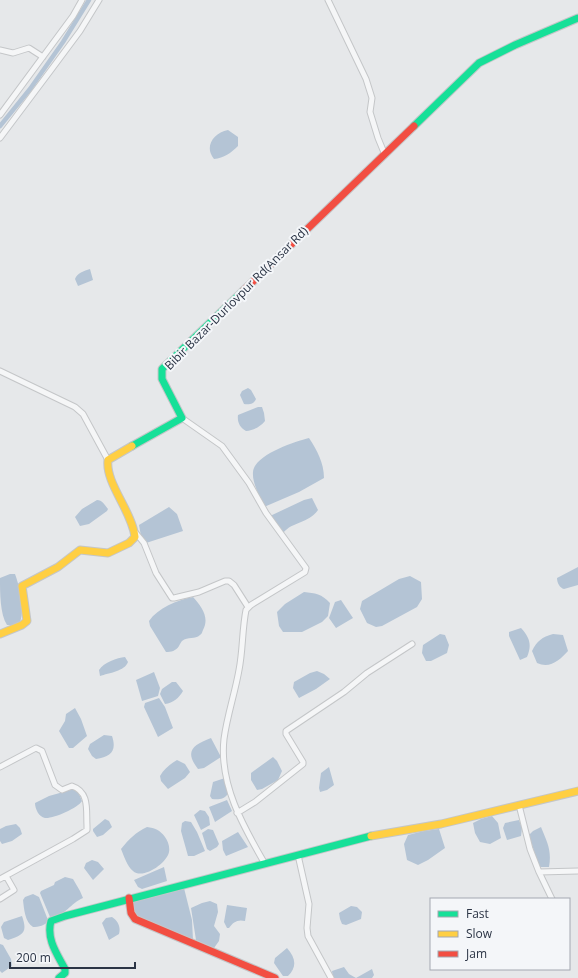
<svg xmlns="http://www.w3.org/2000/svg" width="578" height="978" font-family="'Open Sans',sans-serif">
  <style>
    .water { fill: #b4c4d5 }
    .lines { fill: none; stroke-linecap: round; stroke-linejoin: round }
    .canal { stroke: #b4c4d5; stroke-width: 4.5 }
    .street-casing { stroke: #c4c6c8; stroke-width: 7 }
    .fast-casing { stroke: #c4c6c8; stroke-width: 9 }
    .slow-casing { stroke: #c4c6c8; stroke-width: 9 }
    .jam-casing { stroke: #c4c6c8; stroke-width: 9 }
    .street { stroke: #f5f6f7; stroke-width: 5 }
    .fast { stroke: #16e098; stroke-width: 7 }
    .slow { stroke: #ffcf43; stroke-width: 7 }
    .jam { stroke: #f24e42; stroke-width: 7 }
    .labels { text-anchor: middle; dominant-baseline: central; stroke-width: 4; stroke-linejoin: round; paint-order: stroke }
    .street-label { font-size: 12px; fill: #2b3445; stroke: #f4f6f9 }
  </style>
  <rect width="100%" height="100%" fill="#e6e8ea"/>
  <path class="water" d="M228,130l10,7v9c-7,7 -14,12 -24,13 -10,-12 -1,-26 14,-29z
    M90,269l3,11 -15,6 -3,-7c2,-6 9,-8 15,-10z
    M248,388l3,2 5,9c-2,5 -7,6 -12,5l-4,-9 2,-4z
    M258,407h4l2,6 1,8c-5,6 -11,9 -19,10 -6,-3 -9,-9 -8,-16z
    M309,438c8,12 15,25 15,40l-25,14 -35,15c-4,-10 -12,-24 -11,-35 1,-17 41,-30 56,-34z
    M312,498l6,12c-10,14 -25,11 -35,23l-13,-17 34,-16z
    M97,500c5,0 8,5 11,9l-1,2 -18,13 -9,2 -5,-9 7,-8z
    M169,507l8,7 6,17 -37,12 -5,-7 -2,-11z
    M578,567v18l-14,4c-4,-1 -7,-6 -7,-11z
    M10,574h5c5,14 10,34 5,48l-5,3h-8c-7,-11 -7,-32 -7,-47z
    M410,576l11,6 1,17 -5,8 -35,19 -6,1 -9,-4 -7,-14 2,-8 37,-22z
    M304,592c11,1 18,2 26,11l-2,13 -6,6 -20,10h-19l-4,-6 -2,-14 8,-8z
    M193,597c8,9 17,20 10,33 -1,2 -1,4 -3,5 -5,5 -12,1 -18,6 -1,1 -2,3 -3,5 -3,5 -8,6 -13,6l-16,-26 -1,-5c9,-13 28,-21 44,-24z
    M341,600l12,18 -17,10 -7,-10 6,-16z
    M521,628c9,10 11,17 6,29l-7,3 -11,-24v-4z
    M440,634l5,1 4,10 -2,8 -16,8h-5l-4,-8 1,-8z
    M553,634l10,1 5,16c-8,9 -18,18 -31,12l-5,-12c5,-10 10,-14 21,-17z
    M125,657l3,5c-3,9 -19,11 -28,14l-1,-6c5,-8 18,-12 26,-13z
    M317,671l7,3 6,5 -14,10 -17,9 -6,-10 1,-6 16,-9z
    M154,672l6,16 -2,8 -16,5 -6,-21z
    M172,682h4l7,9c-4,7 -10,12 -18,13l-5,-10 2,-5z
    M159,698l6,9 8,21 -15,9 -14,-30 1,-4z
    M75,708l6,11 6,17 -14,12h-4l-10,-17 6,-10 1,-7z
    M104,735l8,1c5,15 -1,21 -16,23l-4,-3 -4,-7 2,-5z
    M211,738l10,19 -17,11 -6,1c-14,-18 -5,-24 13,-31z
    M273,757l4,4 5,10 -4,9 -16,9 -5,1 -6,-10v-7z
    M177,760l8,4 5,8 -5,6 -17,11 -7,-8 -1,-5c4,-7 10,-12 17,-16z
    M329,767l5,18 -7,5 -7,2 -1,-4 2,-15z
    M225,778l3,16c-4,5 -9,6 -16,5l-2,-3 3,-14z
    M74,789l5,5 3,7c-4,7 -29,18 -37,17 -6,-1 -10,-9 -10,-15l14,-7z
    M227,800l5,11 -17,11 -6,-15z
    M200,810l5,1 4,6 1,8 -9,5 -7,-15z
    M492,816l6,7 3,15 -11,6 -10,-2 -5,-9 -2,-10 8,-4z
    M105,819l4,2 3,6 -9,8 -6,2 -4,-6v-2z
    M519,820l3,8 -1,8 -14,4 -4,-12 2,-5z
    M185,821l6,1 6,10 8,19 -11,5h-6l-7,-25 1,-8z
    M16,824l4,4 2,6 -10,7 -10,3 -2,-3v-12l6,-3z
    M147,827c8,1 13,3 18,10 3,4 5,10 4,15 -2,11 -26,28 -36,19 -6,-5 -9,-15 -12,-22 8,-10 15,-17 26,-22z
    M541,827c6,15 11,23 8,40h-10l-10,-32 4,-4z
    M208,829l5,1 6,14 -2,3 -7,4 -3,-2 -5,-16z
    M439,829l6,19 -17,12 -10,5 -11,-5 -3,-16 4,-9 16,-4z
    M238,832l10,15 -22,9 -3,-6 -1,-9z
    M92,860l6,2 6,7 -11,11 -9,-12 2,-5z
    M164,867l3,14 -25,8 -4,-2 -4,-7z
    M65,877l8,2 7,12 3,7c-12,5 -19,19 -33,19l-10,-24 1,-2 13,-6 1,-3z
    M184,888l8,32 1,20 -57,-22 -3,-9v-8z
    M33,894l6,3 9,23c-2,6 -10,7 -15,7 -8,-5 -9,-18 -10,-27l2,-3z
    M210,901l7,3 1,8 -4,14 6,8 -1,7 -5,7 -18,-8 -5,-32 11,-5z
    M227,905l20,3 -2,13c-7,-2 -12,1 -16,7h-2l-3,-6z
    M351,906l6,1 5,5 -1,7 -15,6 -4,-1 -2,-5 -1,-6z
    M22,916c6,17 1,19 -14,24l-4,-2 -3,-11 3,-5z
    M112,917c6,4 9,10 7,17l-10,6 -7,-17 4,-5z
    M0,944l3,1 8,14 1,7 -10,7 -2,-2z
    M287,948c9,10 10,19 1,28h-5l-9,-13 1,-5z
    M344,967l5,7 7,4 16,-9 2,6 -2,3h-39l-1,-7z"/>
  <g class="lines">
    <path class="canal" d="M0,126l30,-37 33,-47 26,-42"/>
    <g class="street-casing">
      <path id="street" d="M328,0l38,79 6,19 -2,14 8,26 7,17
        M0,50l13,3 16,-5 14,9
        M0,115l73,-99 9,-16
        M0,138l51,-68 29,-39 19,-31
        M0,371l75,36 8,7 25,46
        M182,418l40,28 27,37 17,30 40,55 -1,4 -54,33 -5,5c-4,20 -3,40 -7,60 -4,23 -12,46 -15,69 -5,45 19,87 41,125
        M135,532l9,11 12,30 16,25h2l25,-6 26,-11h4l5,4 14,22
        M0,767l36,-19 6,3 13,34 7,5 10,-4c18,6 14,25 15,40v4l-14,9 -73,40
        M519,805l11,44 9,23 39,-1
        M237,813l18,-11 48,-38v-2l-17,-28v-3l58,-39 23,-19 45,-29
        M298,855l11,49 -2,24 1,8 23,42
        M539,872l13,27
        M0,899l14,-9 -8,-14"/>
    </g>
    <g class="fast-casing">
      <path id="fast" d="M414,126l65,-63 36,-18 63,-27
        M132,446l50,-28 -20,-39v-10l81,-78
        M59,978l6,-5v-4c-8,-15 -19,-30 -14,-48l14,-5 306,-80"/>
    </g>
    <g class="slow-casing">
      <path id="slow" d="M0,634l22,-9 5,-4 -5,-35 36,-19 22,-17 28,3 21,-10 6,-6c-3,-26 -30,-54 -27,-77l24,-14
        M371,836l70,-12 137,-33"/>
    </g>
    <g class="jam-casing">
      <path id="jam" d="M243,291l171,-165
        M129,898l2,15 4,6 140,59"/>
    </g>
    <use href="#street" class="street"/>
    <use href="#fast" class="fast"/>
    <use href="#slow" class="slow"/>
    <use href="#jam" class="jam"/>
  </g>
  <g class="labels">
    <g class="street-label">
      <text transform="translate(236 298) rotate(-45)">Bibir Bazar-Durlovpur Rd(Ansar Rd)</text>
    </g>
  </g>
  <rect x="430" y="898" width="140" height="72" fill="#f4f6f9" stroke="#a4a8b1"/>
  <rect x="438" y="911" width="20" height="6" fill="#16e098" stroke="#a4a8b1"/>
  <text x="466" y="918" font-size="12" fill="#2b3445">Fast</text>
  <rect x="438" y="931" width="20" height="6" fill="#ffcf43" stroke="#a4a8b1"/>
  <text x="466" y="938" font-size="12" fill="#2b3445">Slow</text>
  <rect x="438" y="951" width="20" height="6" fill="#f24e42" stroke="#a4a8b1"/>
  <text x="466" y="958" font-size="12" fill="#2b3445">Jam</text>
  <path d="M10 962v6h125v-6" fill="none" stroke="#2b3445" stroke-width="2"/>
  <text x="16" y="962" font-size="12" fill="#2b3445" stroke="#f4f6f9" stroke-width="3" paint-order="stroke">200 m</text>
</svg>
